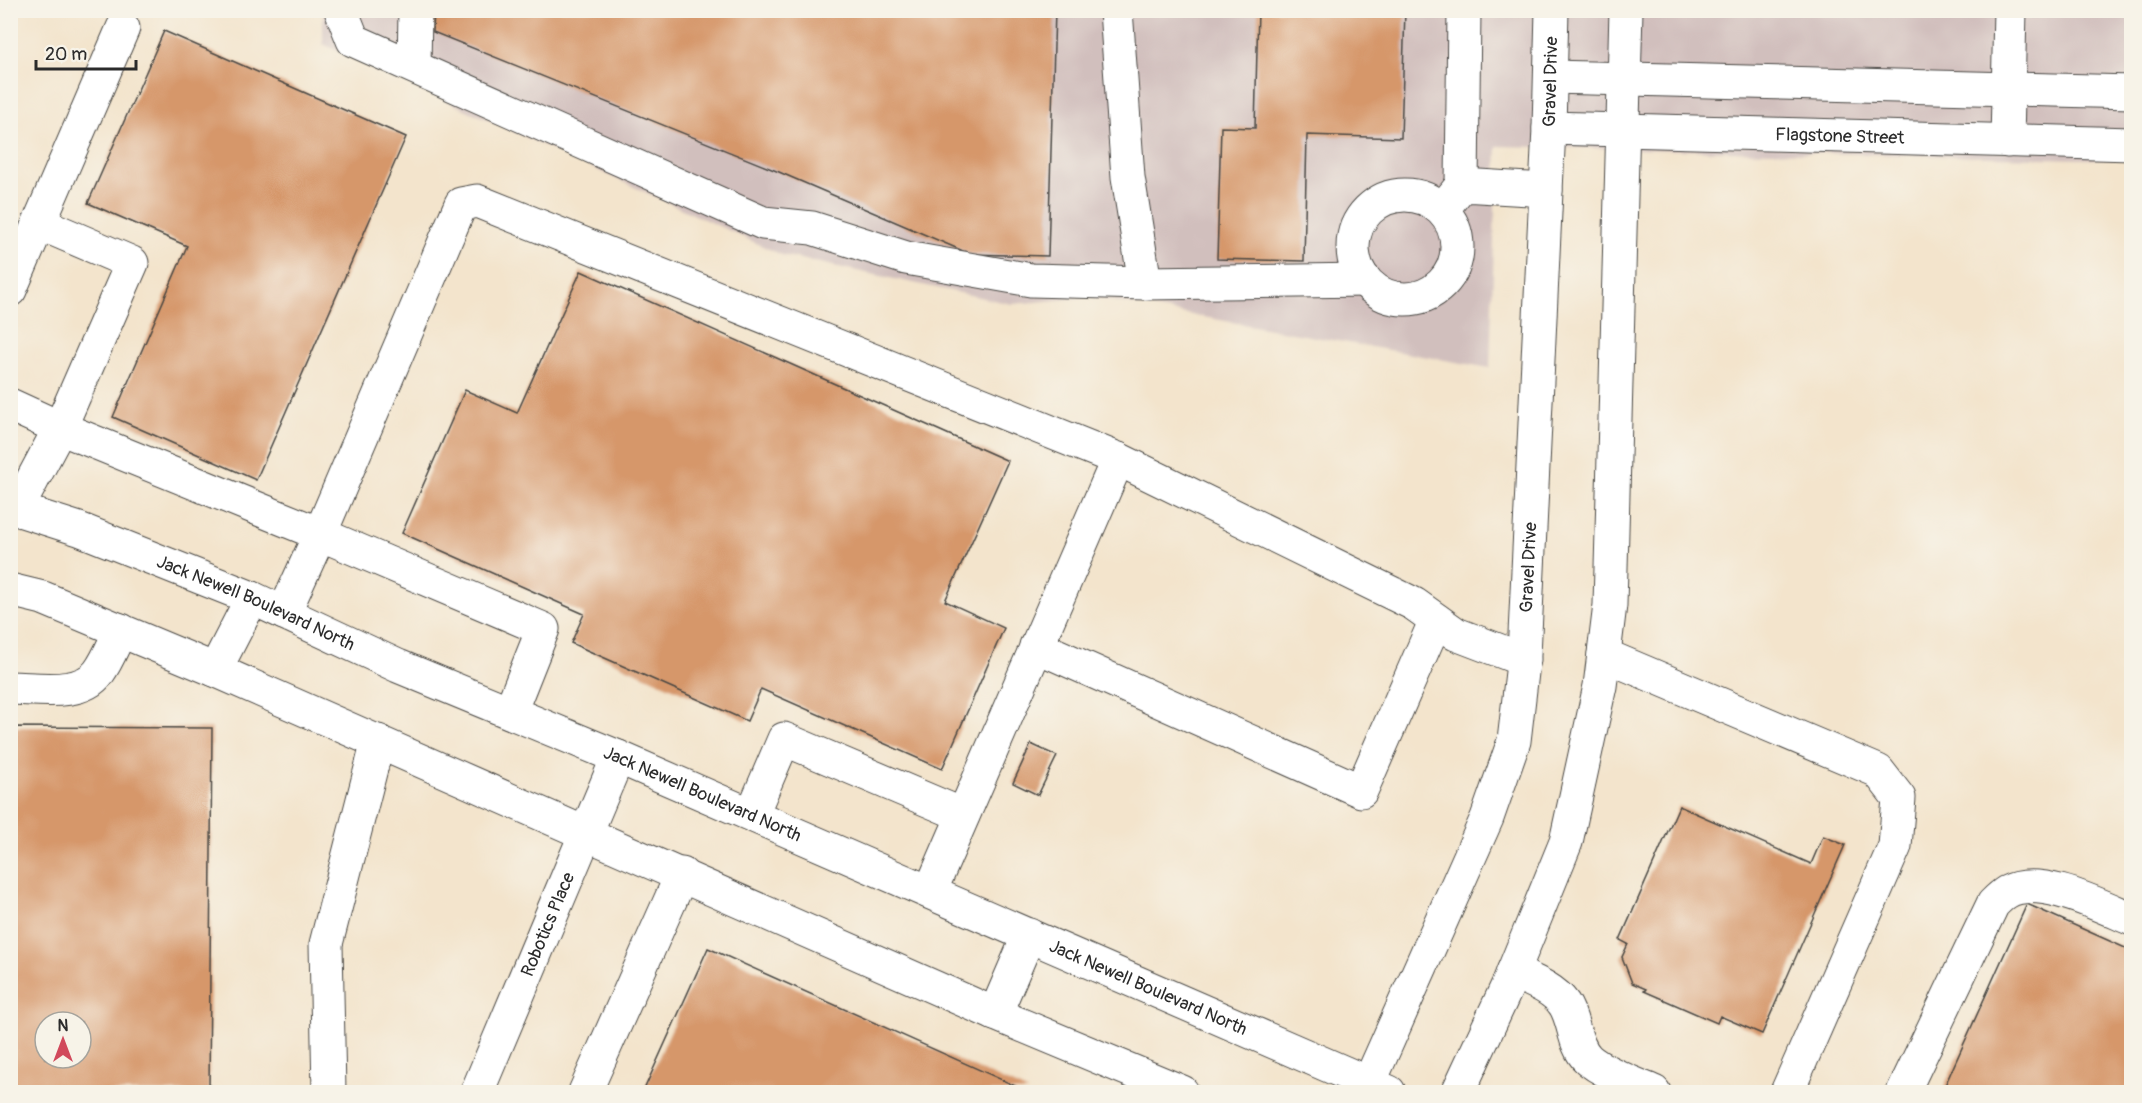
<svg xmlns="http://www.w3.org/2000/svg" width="2142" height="1103" font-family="Pangolin,sans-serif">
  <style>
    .industrial { fill: #d1bfbd }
    .building { fill: #d6976a; fill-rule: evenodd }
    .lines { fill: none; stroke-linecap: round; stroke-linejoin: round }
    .minor-casing { stroke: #494743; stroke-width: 35 }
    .minor { stroke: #fff; stroke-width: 33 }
    .labels { text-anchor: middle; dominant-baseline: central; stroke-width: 4.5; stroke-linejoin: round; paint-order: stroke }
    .street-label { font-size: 18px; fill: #2b2b2b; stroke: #f7f3e8 }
  </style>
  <rect width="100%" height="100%" fill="#f7f3e8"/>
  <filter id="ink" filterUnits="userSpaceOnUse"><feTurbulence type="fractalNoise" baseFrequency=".0167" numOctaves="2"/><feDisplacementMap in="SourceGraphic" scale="12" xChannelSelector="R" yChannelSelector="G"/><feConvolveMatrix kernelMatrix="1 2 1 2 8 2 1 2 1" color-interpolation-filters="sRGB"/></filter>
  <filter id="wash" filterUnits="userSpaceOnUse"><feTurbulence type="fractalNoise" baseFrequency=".008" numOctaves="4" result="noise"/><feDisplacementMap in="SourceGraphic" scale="24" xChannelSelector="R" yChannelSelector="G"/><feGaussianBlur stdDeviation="1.35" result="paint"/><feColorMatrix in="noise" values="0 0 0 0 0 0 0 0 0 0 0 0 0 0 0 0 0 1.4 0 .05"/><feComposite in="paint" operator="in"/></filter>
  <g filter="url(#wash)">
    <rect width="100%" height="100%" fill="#f3e4cc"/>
    <path class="industrial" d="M323,11h1808v149l-634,-14 -7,222 -400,-71 -78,7 -230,-49 -459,-211z"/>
    <g id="blocks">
      <path class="building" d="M434,10h621l-7,246 -78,-2 -191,-82 -346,-140z
        M1258,10h147l-4,128 -94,-3 -3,126 -87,-2 4,-132 34,1z
        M164,31l242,106 -150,343 -143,-63 74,-171 -99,-43z
        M581,271l427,190 -63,140 59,27 -62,141 -181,-80 -14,32 -176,-78 13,-29 -182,-81 63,-143 52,23z
        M10,727l202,1 -3,364h-199zM45,1022h36v36h-36z
        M1031,744l26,12 -19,39 -25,-12z
        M1679,806l132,58 12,-28 22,9 -83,189 -42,-18 -3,7 -73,-32 2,-2 -14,-6 -10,-26 6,-13 -8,-4z
        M2027,904l105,47v141h-190z
        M708,948l321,144h-386z"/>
    </g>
  </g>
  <g filter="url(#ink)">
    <use href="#blocks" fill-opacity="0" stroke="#494743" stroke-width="1.5"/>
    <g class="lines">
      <g class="minor-casing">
        <g id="minor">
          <path d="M341,10l12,30 410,183 49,5 94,30 125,22 114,3 -17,-106 -12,-167"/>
          <path d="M414,66l1,-56"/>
          <path d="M1551,77l581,15"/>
          <path id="s1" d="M1549,128l583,16"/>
          <path d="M2007,141l3,-131"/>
          <path d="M1462,185l2,-175"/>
          <circle cx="1405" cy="247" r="52"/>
          <path d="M1449,201l13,-16 84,5"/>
          <path d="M1145,283l220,-3"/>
          <path d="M10,290l113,-262"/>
          <path d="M10,405l50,23 72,-165 -93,-40"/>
          <path id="s2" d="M10,507l69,22 173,69 146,68 220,91 771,335"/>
          <path d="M17,509l43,-81 260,106 -36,79"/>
          <path d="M10,590l33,8 172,72 780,344 187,78"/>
          <path d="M1036,646l325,145 75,-171"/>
          <path d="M1604,655l274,116 21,27 -4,48 -108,246"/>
          <path d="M215,670l37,-72"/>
          <path d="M10,688c27,0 71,9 89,-16 9,-12 15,-29 22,-42"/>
          <path d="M510,712l33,-83 -223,-95 141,-330 16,-3 641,258 296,145 42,30 68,26"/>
          <path d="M752,814l32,-75 179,76"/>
          <path d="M930,892l188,-433"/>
          <path d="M1513,972c17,8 40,16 51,32 11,16 9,41 24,55 14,13 48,25 66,33"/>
          <path d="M995,1014l34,-79"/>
          <path d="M329,1092l-3,-148 52,-203"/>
          <path id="s3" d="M477,1092l141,-335"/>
          <path d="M585,1092l97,-218"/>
          <path id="s4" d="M1365,1092l122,-274 27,-77 10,-86 25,-527 3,-118"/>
          <path d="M1458,1092l49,-105 59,-145 34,-156 10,-81 16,-595"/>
          <path d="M1903,1092l90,-188c4,-4 9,-9 14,-12 32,-18 94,14 125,27"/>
        </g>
      </g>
      <use href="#minor" class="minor"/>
    </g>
  </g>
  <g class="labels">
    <g class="street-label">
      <text stroke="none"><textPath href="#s4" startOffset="1042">Gravel Drive</textPath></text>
      <text stroke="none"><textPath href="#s1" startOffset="291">Flagstone Street</textPath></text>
      <text stroke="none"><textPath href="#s4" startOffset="556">Gravel Drive</textPath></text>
      <text stroke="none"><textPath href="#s2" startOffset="264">Jack Newell Boulevard North</textPath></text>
      <text stroke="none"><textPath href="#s2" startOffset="750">Jack Newell Boulevard North</textPath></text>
      <text stroke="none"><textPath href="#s3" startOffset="182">Robotics Place</textPath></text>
      <text stroke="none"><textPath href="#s2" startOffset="1236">Jack Newell Boulevard North</textPath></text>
    </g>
  </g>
  <rect width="2142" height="1103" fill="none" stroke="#f7f3e8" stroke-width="36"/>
  <g transform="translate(63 1040)"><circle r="28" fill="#f7f3e8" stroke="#a5a39c" stroke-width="1.5"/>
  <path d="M0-4.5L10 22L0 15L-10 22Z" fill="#d1495b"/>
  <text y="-9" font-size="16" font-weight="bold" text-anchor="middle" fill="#2b2b2b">N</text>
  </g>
  <path d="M36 60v9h100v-9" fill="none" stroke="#2b2b2b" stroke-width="3"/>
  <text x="45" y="60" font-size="18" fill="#2b2b2b" stroke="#f7f3e8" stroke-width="4.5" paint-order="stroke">20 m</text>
</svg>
